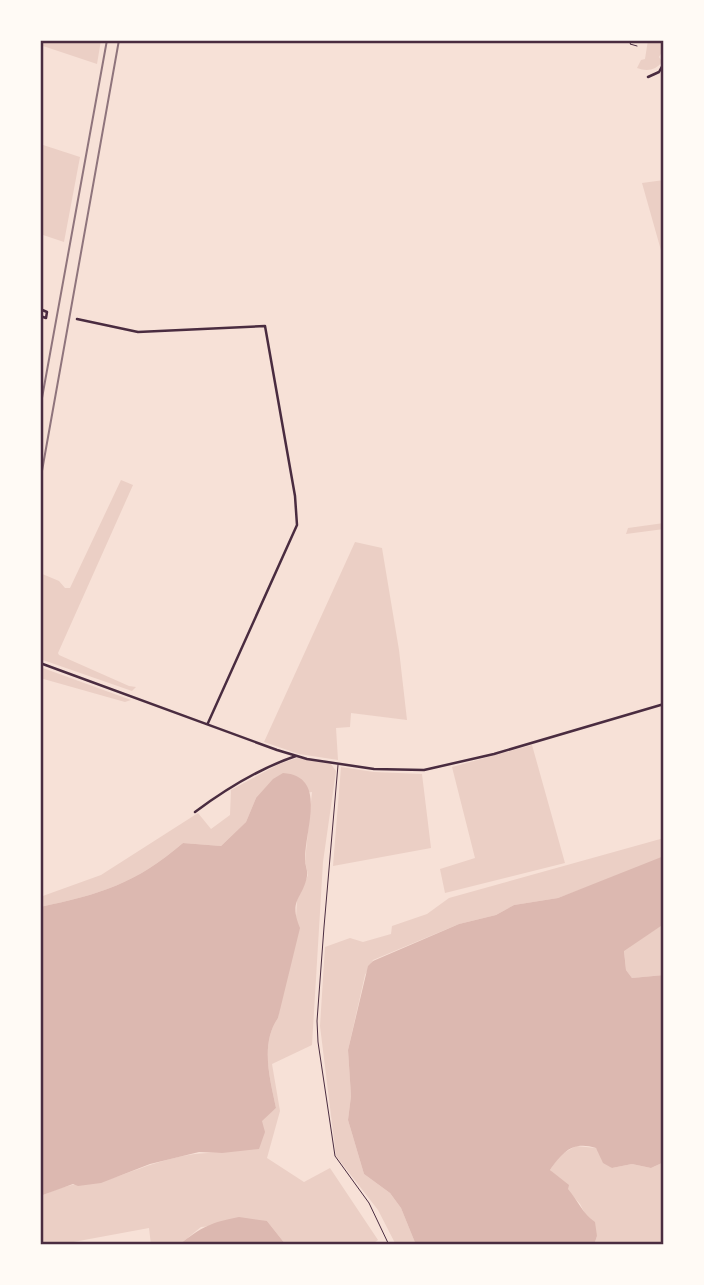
<svg xmlns="http://www.w3.org/2000/svg" width="704" height="1285" font-family="Inter,sans-serif">
  <style>
    .green { fill: #ebcfc5 }
    .water { fill: #dcb8b0 }
    .lines { fill: none; stroke-linecap: round; stroke-linejoin: round }
    .path { stroke: #4a2c40; stroke-width: 1 }
    .service { stroke: #4a2c40; stroke-width: 1 }
    .minor { stroke: #4a2c40; stroke-width: 2.5 }
    .rail { stroke: #8f747c; stroke-width: 2 }
    .neatline { fill: none; stroke: #4a2c40; stroke-width: 2.5 }
  </style>
  <rect width="100%" height="100%" fill="#f7e1d7"/>
  <path class="green" d="M40,40h61l-4,24 -57,-19z
    M648,40h16v8l-5,9 3,5c-6,8 -15,10 -25,6l4,-8 4,-1z
    M40,144l40,13 -16,85 -24,-8z
    M664,180v81l-22,-78z
    M121,480l12,5 -75,168 1,2 70,31 7,1 -4,4 -92,-32v-86l19,8 6,7h5z
    M664,523v6l-38,5 2,-6z
    M355,542l27,6 17,102 8,70 -56,-7 -1,14 -14,1 2,32 -39,-6 -35,-12z
    M40,667l91,33 -6,2 -85,-24z
    M532,745l33,118 -120,30 -5,-24 35,-11 -23,-91z
    M297,758l34,6 5,7 -13,91 -11,183 -40,19 8,47 -13,47 37,24 26,-14 48,72 -7,5h-85l-19,-24 -66,6 -22,18h-28l-2,-17 -92,17h-17v-49c11,-4 21,-9 32,-11 10,-3 22,0 32,-4 41,-13 74,-30 118,-28l54,-45c-6,-29 -16,-64 2,-90l18,-100 1,-18 11,-25 -3,-14 7,-69 -56,6 -10,24 -25,24 -38,-3c-48,41 -82,51 -143,64v-10l61,-22 97,-62 13,16 19,-14 1,-25 48,-26z
    M341,767l33,5 48,2 9,74 -98,18z
    M664,838l-2,21 -104,39 -44,7 -18,10 -37,9 -86,36 -8,15 -17,75 3,46 -3,24 16,54 26,19 11,15 15,37h-20l-18,-35 -42,-54 -16,-130 5,-79 25,-9 13,4 28,-8 1,-8 35,-12 22,-16z
    M664,924v51l-32,3 -6,-8 -2,-20z
    M576,1146l20,2 16,20 20,-4 19,4 13,-6v83h-70l3,-9 -17,-32 -30,-34 10,-15z"/>
  <path class="water" d="M283,773c45,3 22,55 22,87 0,5 3,11 2,16 -4,23 -19,23 -7,52l-22,90c-18,26 -8,61 -2,90l-14,13 3,11 -6,17 -37,4 -23,-1 -49,12 -49,19 -23,3 -5,-2 -33,12v-289c61,-13 95,-23 143,-64l38,3 25,-24 10,-24 17,-19z
    M664,856v68l-40,27 2,19 6,8 32,-3v187l-13,6 -19,-4 -20,4 -9,-5 -7,-15c-24,-7 -33,4 -46,22l19,15 -1,4c10,12 15,25 27,33l2,14 -3,9h-178l-15,-37 -11,-15 -26,-19 -16,-54 3,-24 -3,-46 20,-84 5,-5 86,-37 37,-9 18,-10 44,-7z
    M239,1217l28,4 19,24h-107c22,-18 33,-23 60,-28z"/>
  <g class="lines">
    <path class="path" d="M632,40l-2,4 7,2"/>
    <path class="service" d="M338,765l-14,162 -7,94 1,21 17,114 34,47 20,42"/>
    <path class="minor" d="M648,77l11,-5 5,-9
      M40,309l7,3 -1,6 -6,-2
      M77,319l61,13 127,-6 30,170 2,29 -89,198
      M40,663l237,87 30,9 67,10 50,1 70,-16 170,-50
      M195,812c31,-23 65,-44 101,-56"/>
    <path class="rail" d="M40,409l67,-369
      M40,482l79,-442"/>
  </g>
  <rect width="704" height="1285" fill="none" stroke="#fffaf5" stroke-width="84"/>
  <rect x="42" y="42" width="620" height="1201" class="neatline"/>
</svg>
